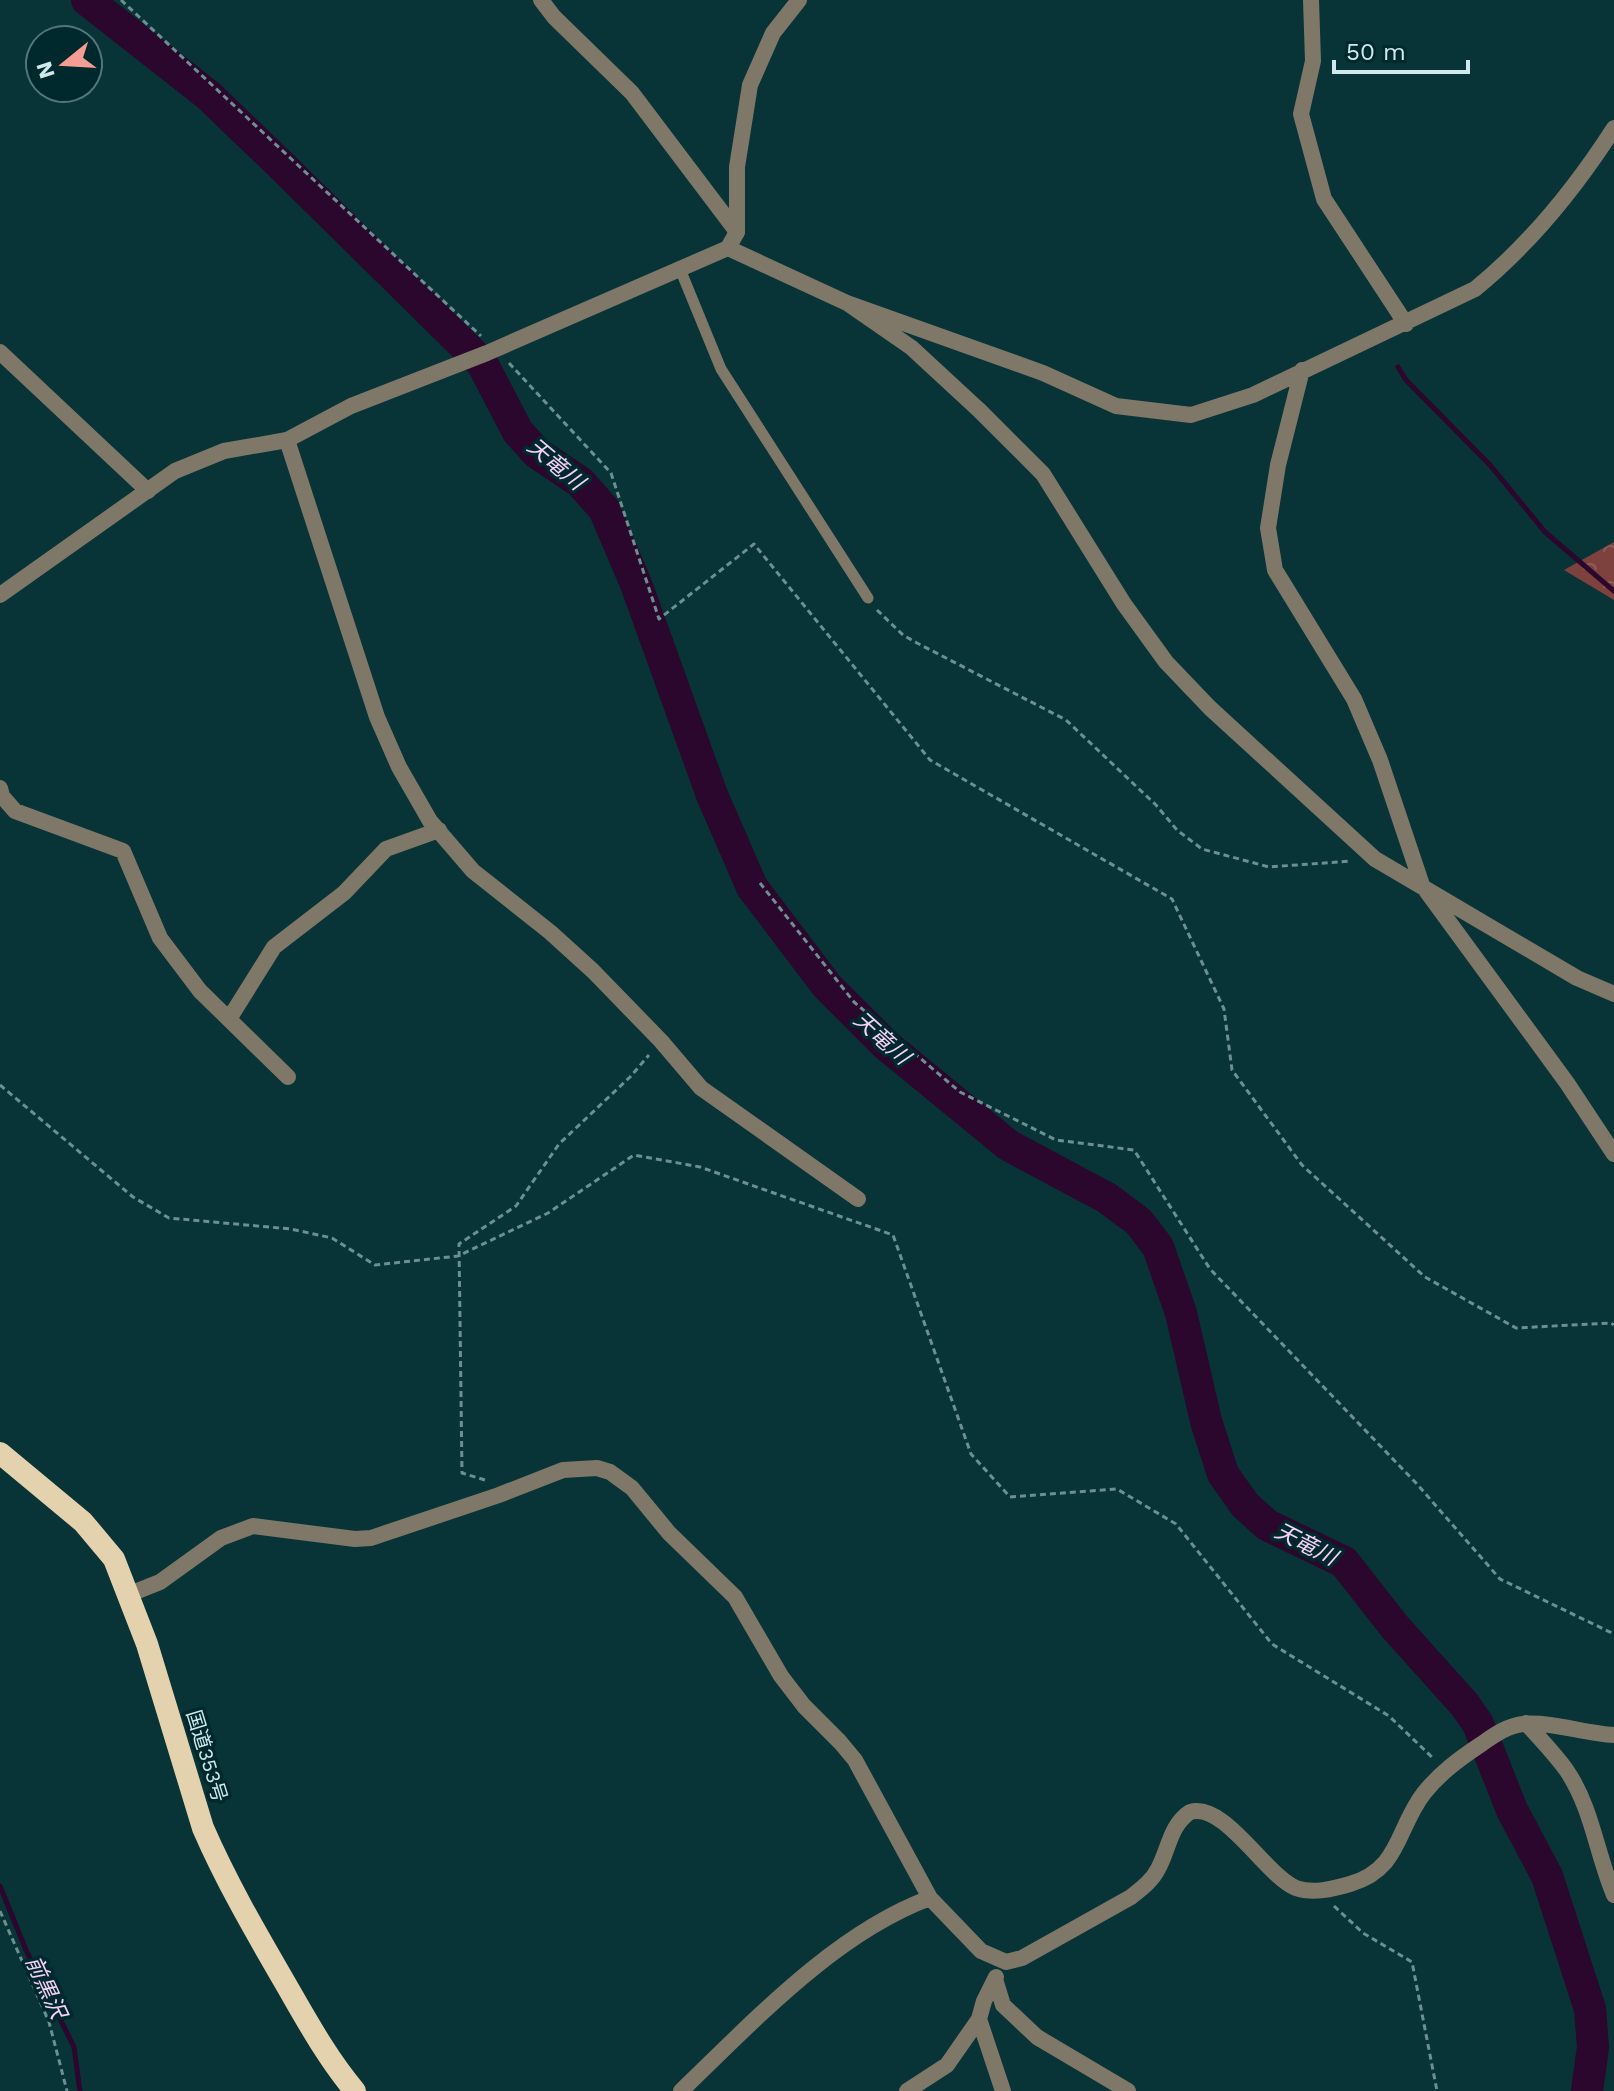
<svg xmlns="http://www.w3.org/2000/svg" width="1614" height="2091" font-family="'Work Sans','Noto Sans JP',sans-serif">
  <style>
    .forest { fill: url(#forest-crowns) }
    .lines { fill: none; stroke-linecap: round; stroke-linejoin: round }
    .stream { stroke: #2b062d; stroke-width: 5 }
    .river { stroke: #2b062d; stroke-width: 32 }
    .path { stroke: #6c8f92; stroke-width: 3; stroke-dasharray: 6 4; stroke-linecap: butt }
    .service { stroke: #7f7868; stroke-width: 11 }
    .minor { stroke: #7f7868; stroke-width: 16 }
    .tertiary { stroke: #7f7868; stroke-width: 16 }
    .trunk { stroke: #e4d2ae; stroke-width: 22 }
    .labels { text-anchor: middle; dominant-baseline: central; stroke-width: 7; stroke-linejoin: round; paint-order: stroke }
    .street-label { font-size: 20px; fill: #cfe9ec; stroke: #00292d }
    .water-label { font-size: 22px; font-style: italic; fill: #f8d1f9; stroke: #00292d }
  </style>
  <defs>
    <pattern id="forest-crowns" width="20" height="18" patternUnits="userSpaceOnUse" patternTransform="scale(2)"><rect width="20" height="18" fill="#7d423d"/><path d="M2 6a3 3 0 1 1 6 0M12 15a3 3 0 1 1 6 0" fill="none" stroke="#8e5d59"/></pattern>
  </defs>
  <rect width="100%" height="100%" fill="#083337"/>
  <path class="forest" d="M1614,542v58l-50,-30z"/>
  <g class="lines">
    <path class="stream" d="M1398,367l8,13 84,85 55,67 69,59
      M0,1886l26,64 48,97 6,44"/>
    <path class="river" d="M87,0l121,95 75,72 199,196 36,69 19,21 43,29 24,27 32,75 76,211 40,92 75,99 59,59 122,100 99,53 32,24 19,25 23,66 25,108 17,53 22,31 22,20 77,37 51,65 70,78 13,19 34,86 35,66 43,133 3,38 -6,44"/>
    <path class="path" d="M121,0l360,336
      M509,363l102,110 48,146 95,-75 176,216 242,139 52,110 8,61 70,95 123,112 91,51 95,-5 3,2
      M877,610l26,25 14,8 149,77 90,85 21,25 25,19 67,18 82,-6
      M760,883l94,119 106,90 96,48 78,10 76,119 206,214 84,96 114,55
      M0,1085l133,112 36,21 122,11 41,9 43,27 83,-9 90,-43 86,-58 66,12 193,68 78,219 39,43 107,-8 59,35 96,120 117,72 45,43
      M485,1480l-23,-7 -3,-229 57,-38 43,-62 71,-67 19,-22
      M1334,1906l29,27 49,29 25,129
      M0,1911l49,111 18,69"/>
    <path class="service" d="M680,269l41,100 147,229"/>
    <path class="minor" d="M541,0l13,17 78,76 105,139
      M1311,0l2,61 -12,53 23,85 82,125
      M728,248l119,55 196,70 73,33 75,9 62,-20 222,-106c54,-44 101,-102 139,-161
      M847,303l65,45 66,61 65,65 81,130 42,58 44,46 165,151 202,119 37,16
      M0,352l148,139
      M1302,370l-24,95 -10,63 7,42 79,129 26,61 42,125 145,198 47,71
      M287,440l90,277 22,50 31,54 43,50 77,61 43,39 68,70 40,47 157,111
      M0,788l2,8 13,15 108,40 37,87 40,53 88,86
      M229,1019l45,-72 70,-54 42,-44 53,-19
      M130,1594l30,-12 61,-44 32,-12 102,13 16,-1 128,-43 64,-25 34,-2 13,4 22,16 37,45 66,64 46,79 23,30 36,36 15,18 75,138 51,53 25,11 16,-4 109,-61c10,-8 21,-16 27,-28 11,-20 12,-44 32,-57 34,-11 76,64 106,76 17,6 37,1 54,-4 51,-15 46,-55 74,-91 16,-20 35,-34 56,-48 13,-9 26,-19 43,-21 27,-3 63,10 91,11
      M1526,1723c14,16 29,31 41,48 25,37 30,84 47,124
      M996,1977l-12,24 -5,18 24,72
      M995,1979l8,26 34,32 91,54
      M681,2091c72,-69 154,-158 249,-193
      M907,2091l40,-26 32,-46"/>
    <path class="tertiary" d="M0,595l175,-124 49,-20 63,-11 64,-34 136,-53 241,-105 9,-16v-65l13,-82 23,-52 26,-33"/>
    <path class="trunk" d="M0,1453l83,69 31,37 33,85 56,184c23,53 52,103 81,153 22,38 43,77 71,110"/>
  </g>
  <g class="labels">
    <g class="street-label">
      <text transform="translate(207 1756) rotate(73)">国道353号</text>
    </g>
    <g class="water-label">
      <text transform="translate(556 464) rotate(40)">天竜川</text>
      <text transform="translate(882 1038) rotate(42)">天竜川</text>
      <text transform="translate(1306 1544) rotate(27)">天竜川</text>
      <text transform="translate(46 1987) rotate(65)">前黒沢</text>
    </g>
  </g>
  <g transform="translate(64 64) rotate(252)"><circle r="38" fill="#00292d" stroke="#537679" stroke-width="2"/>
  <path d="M0-6L14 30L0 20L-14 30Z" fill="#f59c94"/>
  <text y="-12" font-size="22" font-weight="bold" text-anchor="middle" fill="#cfe9ec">N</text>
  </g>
  <path d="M1334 60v12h134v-12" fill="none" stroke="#cfe9ec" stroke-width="4"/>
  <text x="1346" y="60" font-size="24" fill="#cfe9ec" stroke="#00292d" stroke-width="6" paint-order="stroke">50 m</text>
</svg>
